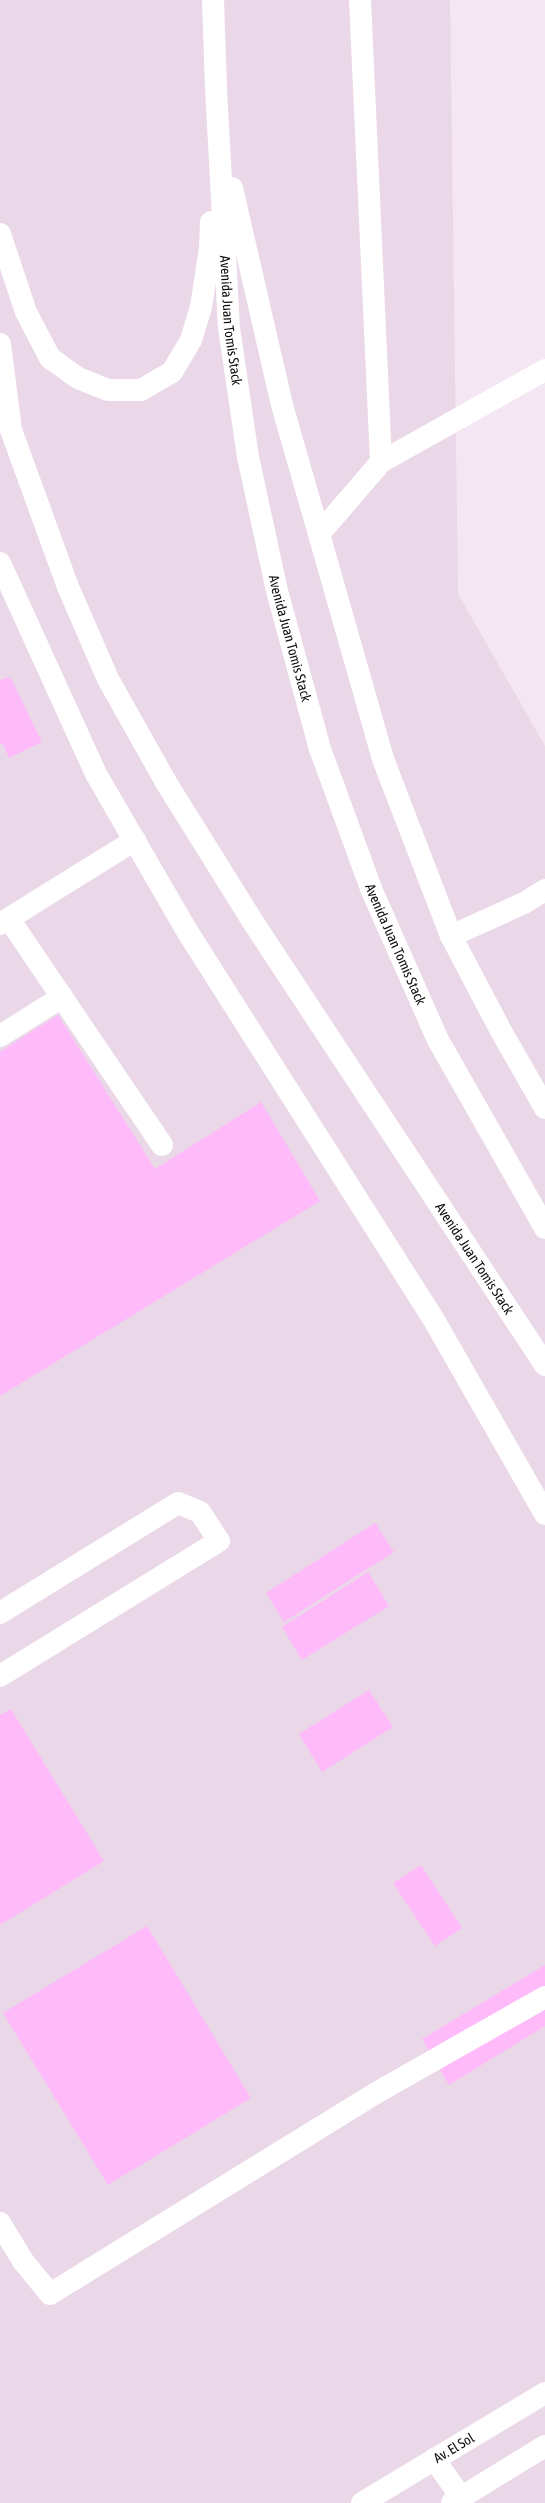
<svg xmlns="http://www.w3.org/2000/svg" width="545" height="2503" font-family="'Asap Condensed',sans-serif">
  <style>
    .built { fill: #ead7e8 }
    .building { fill: #ffbafa }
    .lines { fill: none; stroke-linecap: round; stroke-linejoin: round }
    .minor { stroke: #fff; stroke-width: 22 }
    .major { stroke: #fff; stroke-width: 22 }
    .labels { text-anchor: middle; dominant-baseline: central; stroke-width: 3; stroke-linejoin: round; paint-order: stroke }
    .street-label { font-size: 14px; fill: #110c10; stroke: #fef5fd }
  </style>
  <rect width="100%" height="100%" fill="#f4e6f2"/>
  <path class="built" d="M0,0h450l8,594 87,152v1757h-545z"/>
  <path class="building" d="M10,677l32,65 -33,16 -6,-14h-3v-64z
    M58,1015l97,154 106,-67 59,99 -320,195v-344z
    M375,1523l19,29 -110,70 -18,-29z
    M368,1572l21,34 -87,54 -20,-33z
    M369,1690l24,37 -71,45 -23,-38z
    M11,1709l93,152 -104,64v-210z
    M421,1865l41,63 -27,18 -42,-63z
    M147,1926l104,172 -143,87 -105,-172z
    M545,1965v61l-96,59 -27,-46z"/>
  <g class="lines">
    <g class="minor">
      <path d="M360,0l21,462"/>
      <path d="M545,370l-164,92 -62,72 64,225 68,177 50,95 44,77"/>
      <path d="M0,563l96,211 91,157 247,389 111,194"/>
      <path d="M9,919l153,226"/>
      <path d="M0,924l135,-84"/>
      <path d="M451,936l73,-33 21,-13"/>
      <path d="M0,1036l62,-39"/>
      <path d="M0,1613l178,-110 22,9 19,29 -219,135"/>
      <path d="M0,2223l23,38 27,33 326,-201 169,-96"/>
      <path d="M434,2459l27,38"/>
      <path id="s1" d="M362,2503l183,-110"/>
      <path d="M452,2503l93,-57"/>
    </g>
    <g class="major">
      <path id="s2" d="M213,0l3,88 13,240 19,129 29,134 43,158 52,142 66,149 107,188"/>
      <path d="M232,188l50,217 37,129"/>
      <path d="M0,234l26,78 24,46 28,20 30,12h33l31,-18 19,-32 10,-33 9,-59 1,-26"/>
      <path id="s3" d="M0,344l11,86 57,157 40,92 59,105 86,138 292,443"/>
    </g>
  </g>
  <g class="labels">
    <g class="street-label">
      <text stroke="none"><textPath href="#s2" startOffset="321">Avenida Juan Tomis Stack</textPath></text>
      <text stroke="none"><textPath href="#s2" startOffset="645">Avenida Juan Tomis Stack</textPath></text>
      <text stroke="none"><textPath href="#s2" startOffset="969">Avenida Juan Tomis Stack</textPath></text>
      <text stroke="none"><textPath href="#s3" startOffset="1040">Avenida Juan Tomis Stack</textPath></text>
      <text stroke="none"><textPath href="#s1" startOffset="107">Av. El Sol</textPath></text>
    </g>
  </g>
</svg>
